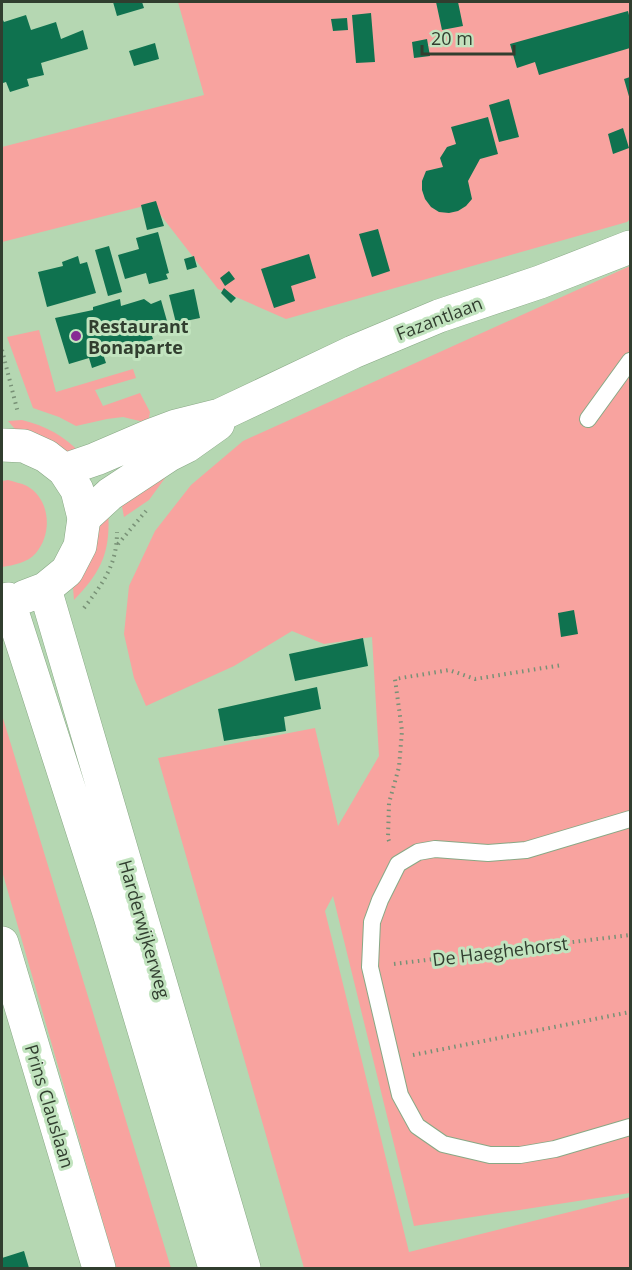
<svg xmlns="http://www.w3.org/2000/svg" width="632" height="1270" font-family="'Open Sans',sans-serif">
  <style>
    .green { fill: #f8a39f }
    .building { fill: #0f724f }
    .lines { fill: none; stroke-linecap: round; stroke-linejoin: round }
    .service-casing { stroke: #88a885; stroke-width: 18 }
    .minor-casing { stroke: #88a885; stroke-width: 34 }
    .primary-casing { stroke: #88a885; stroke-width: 34 }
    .path { stroke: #789176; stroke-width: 4; stroke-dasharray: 1.5 4.5; stroke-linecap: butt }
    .service { stroke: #fff; stroke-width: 16 }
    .minor { stroke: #fff; stroke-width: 33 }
    .primary { stroke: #fff; stroke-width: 33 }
    .poi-dot { fill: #872994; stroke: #c2e4bf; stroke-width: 2 }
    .labels { text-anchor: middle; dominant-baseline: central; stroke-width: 6; stroke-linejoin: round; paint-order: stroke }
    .street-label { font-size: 18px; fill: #313e2f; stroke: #c2e4bf }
    .poi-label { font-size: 18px; font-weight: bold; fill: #313e2f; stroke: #c2e4bf; text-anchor: start }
  </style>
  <rect width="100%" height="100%" fill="#b5d7b2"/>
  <path class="green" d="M178,2h452v217l-3,3 -341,97 -68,-30 -66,-85 -150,38v-95l202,-52z
    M630,266v927l-216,33 -81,-330 -8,15 84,341 221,-55v71h-326l-146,-510 157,-30 23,98 41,-70 -7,-119 -48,7 -32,-13 -58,35 -88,40 -12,-28 -10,-44 5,-48 26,-55 36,-46 52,-44z
    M39,330l17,62 77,-23 3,9 -41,12 8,16 37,-13 10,19 -2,11 -25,-6 -16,2 -31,7 -17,-9 -26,-9 -26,-71z
    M22,420c24,6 43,16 59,34l-9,2 -51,-20 -13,-15z
    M168,474l-19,26 -25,17 -3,-16z
    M8,480c6,2 13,3 19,6 23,13 26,47 9,67 -9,10 -22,12 -34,14v-86z
    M108,510c3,41 -6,61 -34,90l-1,-12 3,-20z
    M2,715l169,553h-55l-114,-397z"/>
  <path class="building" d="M113,2h29l2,6 -27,8z
    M436,2h22l5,24 -21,4z
    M628,11l2,8v29l-91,27 -4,-13 -18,6 -7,-24z
    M371,13l4,49 -19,1 -4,-48z
    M26,15l5,15 25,-8 5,17 22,-9 5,19 -47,14 3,12 -17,4 2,7 -19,6 -4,-10 -3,1 -1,-5v-9h1l-1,-4v-47l2,4z
    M347,18l1,12 -15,1 -2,-12z
    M427,39l3,17 -16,2 -2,-16z
    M155,43l4,16 -25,7 -5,-15z
    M630,77v23l-6,-21z
    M509,99l10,38 -20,5 -10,-37z
    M488,117l10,37 -18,5 -12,22 4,18 -6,7 -8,5 -9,2 -10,-1 -8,-5 -6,-8 -3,-9v-9l4,-10 17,-4 -3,-9 7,-11 9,-3 -5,-17z
    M623,128l6,20 -16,6 -5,-20z
    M156,201l8,25 -17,4 -6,-25z
    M378,229l12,42 -18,6 -13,-43z
    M158,232l11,41 -3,1 2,5 -19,5 -3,-11 -21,6 -7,-24 21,-6 -3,-11z
    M109,246l13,46 -14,4 -13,-46z
    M309,254l7,24 -25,8 4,15 -21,7 -13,-39z
    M78,256l2,8 7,-2 9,31 -49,14 -9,-35 25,-6 -1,-4z
    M194,256l3,11 -10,3 -3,-11z
    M229,271l6,8 -10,7 -5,-8z
    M224,288l12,10 -5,5 -10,-10z
    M194,289l6,29 -24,5 -7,-28z
    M120,299l1,7 23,-7 7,5 10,-4 8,28 -18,5 2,6 -50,15 3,9 -14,5 -3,-10 -20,6 -14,-46 38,-8v-3z
    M574,610l4,24 -17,3 -3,-24z
    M363,638l5,28 -73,15 -6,-27z
    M317,687l4,22 -37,8 2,14 -62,10 -6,-32z
    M24,1251l5,17h-27v-10z"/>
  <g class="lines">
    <g class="service-casing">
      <path id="service" d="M588,419l42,-58
        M630,819l-104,31 -38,3 -53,-4 -17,3 -20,12 -18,36 -8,22 -2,45 30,128 17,31 26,18 47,11h30l35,-6 75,-22"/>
    </g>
    <g class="minor-casing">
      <path id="minor" d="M64,470l32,-11 56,-24 24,-9 44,-11 133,-63 86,-36 101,-34 90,-35
        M84,518l26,-24 59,-39 18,-9 31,-22
        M2,943l97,325"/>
    </g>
    <g class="primary-casing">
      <path id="primary" d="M2,445l22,1 22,10 18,14 13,20 7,28 -4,28 -13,25 -22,18 -21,8
        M45,589l199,679
        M8,599l102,317 105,352"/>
    </g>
    <path class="path" d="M2,350l16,63
      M118,544l28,-33
      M84,608c19,-25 33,-43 33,-76
      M389,841l-1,-3 1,-35 10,-36 3,-36 -7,-52 54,-9 26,9 87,-14
      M394,964l236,-29
      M413,1055l217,-43"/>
    <use href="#service" class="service"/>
    <use href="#minor" class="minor"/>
    <use href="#primary" class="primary"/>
  </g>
  <circle class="poi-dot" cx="76" cy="336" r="6"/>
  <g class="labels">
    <g class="street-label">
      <text transform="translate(439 318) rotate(-21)">Fazantlaan</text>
      <text transform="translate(145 929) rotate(74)">Harderwijkerweg</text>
      <text transform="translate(500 951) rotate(-7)">De Haeghehorst</text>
      <text transform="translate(50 1106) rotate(73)">Prins Clauslaan</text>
    </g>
    <g class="poi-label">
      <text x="88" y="326">Restaurant<tspan x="88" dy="21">Bonaparte</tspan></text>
    </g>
  </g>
  <rect width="632" height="1270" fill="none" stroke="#313e2f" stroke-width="6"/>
  <path d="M422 45v9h92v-9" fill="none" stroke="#313e2f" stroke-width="3"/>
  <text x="431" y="45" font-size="18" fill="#313e2f" stroke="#c2e4bf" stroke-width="4.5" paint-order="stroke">20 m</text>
</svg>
